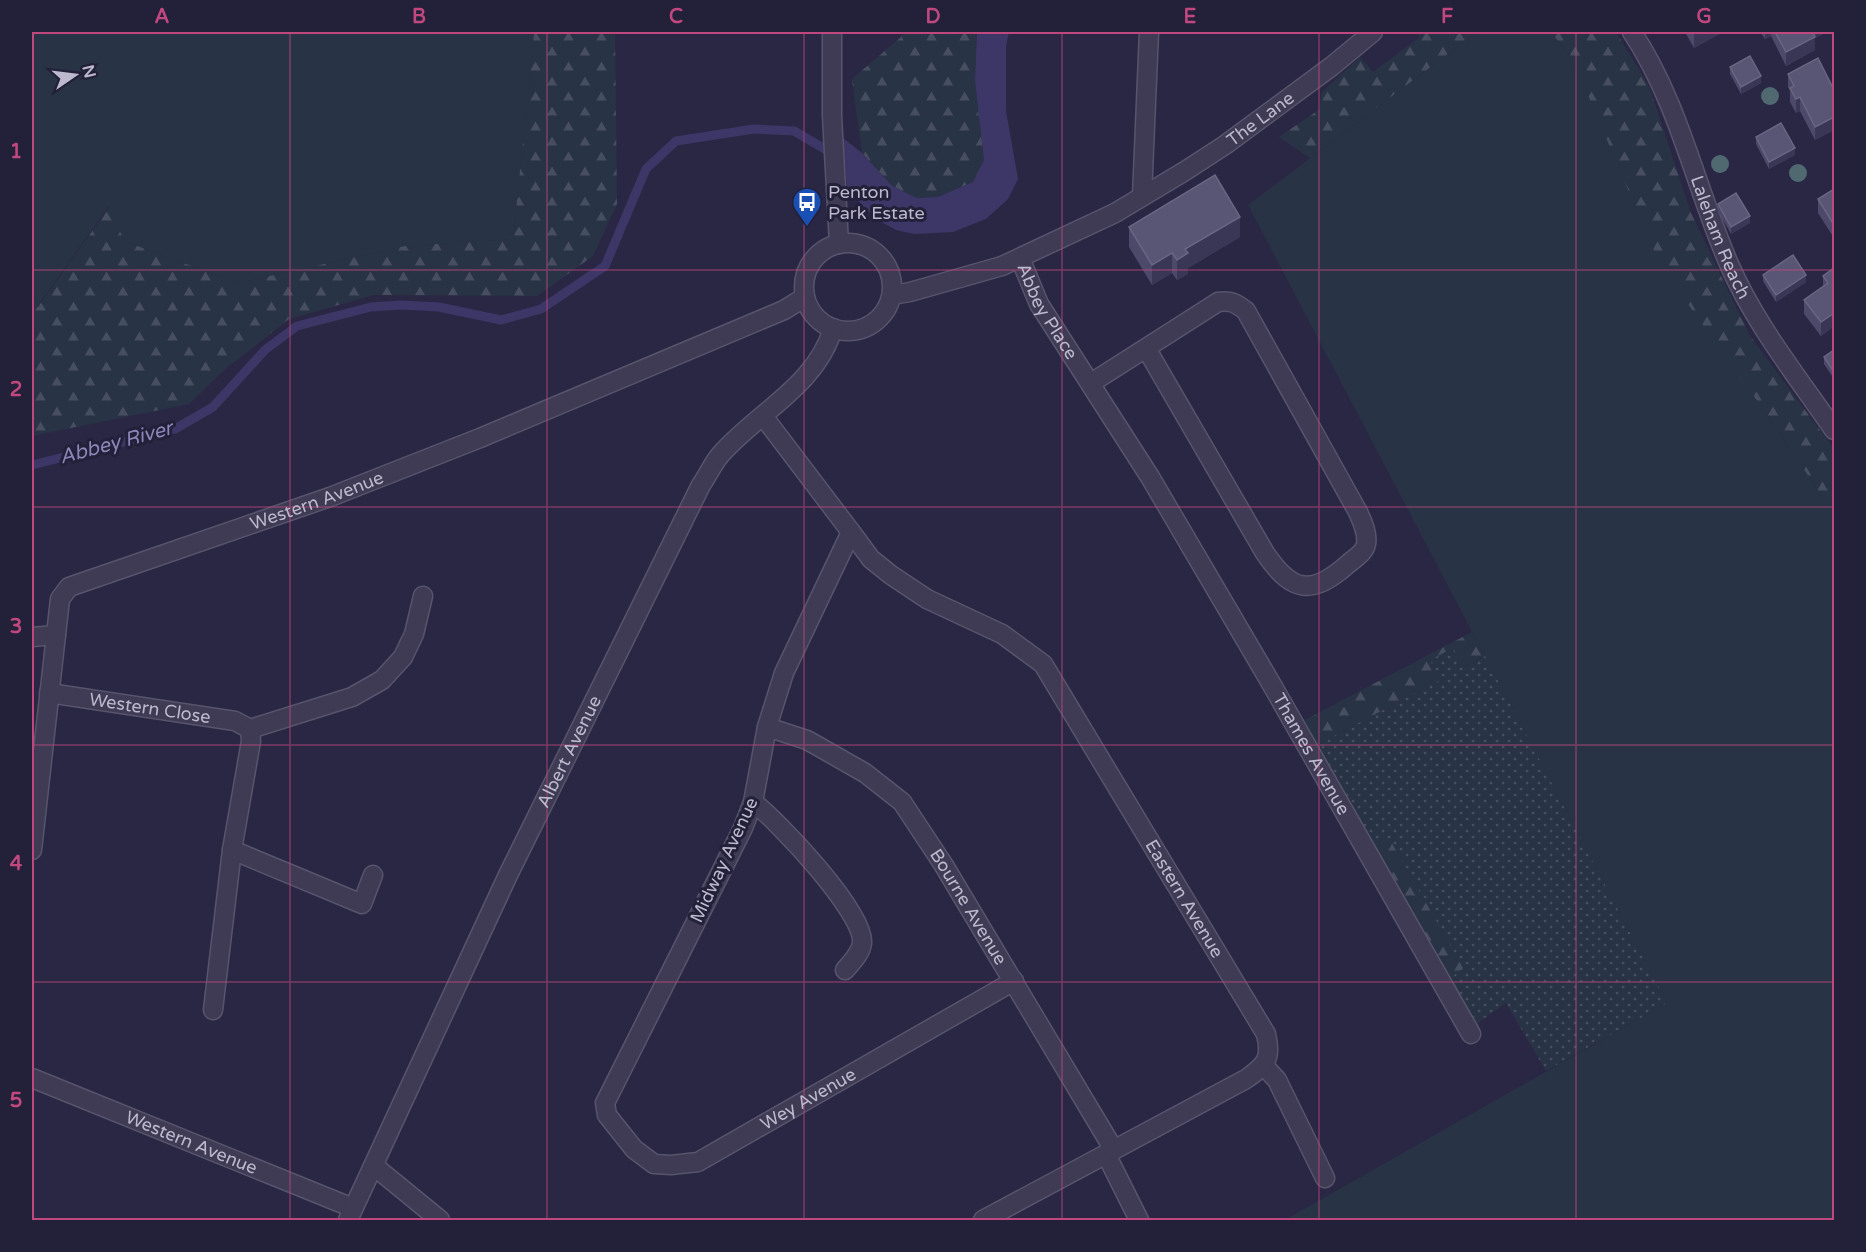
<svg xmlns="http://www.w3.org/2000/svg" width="1866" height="1252" font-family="'Varela Round',sans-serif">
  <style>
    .grass { fill: #293346 }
    .forest { fill: url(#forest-firs) }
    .park { fill: url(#park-dots) }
    .water { fill: #3d3768 }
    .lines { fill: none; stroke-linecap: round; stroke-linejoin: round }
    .stream { stroke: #3d3768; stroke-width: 9 }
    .service-casing { stroke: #57546c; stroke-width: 21 }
    .minor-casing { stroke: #57546c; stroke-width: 21 }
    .service { stroke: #3f3b54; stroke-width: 18 }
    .minor { stroke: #3f3b54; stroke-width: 18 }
    .tree { fill: #506971 }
    .wall { fill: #4d496a }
    .shaded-wall { fill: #3a3756 }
    .building { fill: #595574; stroke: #696582; stroke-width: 1.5 }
    .grid { fill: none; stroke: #c0487e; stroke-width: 1.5; stroke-opacity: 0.55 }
    .labels { text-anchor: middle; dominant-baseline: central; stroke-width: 6; stroke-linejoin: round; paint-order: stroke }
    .street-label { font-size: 18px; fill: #bcb9ce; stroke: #23203a }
    .poi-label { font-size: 18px; fill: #bcb9ce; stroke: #23203a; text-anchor: start }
    .water-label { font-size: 20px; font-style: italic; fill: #8d87b9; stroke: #23203a }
    .neatline { fill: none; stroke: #c0487e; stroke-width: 2 }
    .grid-label { font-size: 20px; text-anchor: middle; font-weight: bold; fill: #c0487e }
  </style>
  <defs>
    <pattern id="forest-firs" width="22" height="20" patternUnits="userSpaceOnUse" patternTransform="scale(1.5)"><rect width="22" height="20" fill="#293346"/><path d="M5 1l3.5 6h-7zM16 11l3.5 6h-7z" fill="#464e60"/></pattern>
    <pattern id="park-dots" width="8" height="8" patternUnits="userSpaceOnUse" patternTransform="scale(1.5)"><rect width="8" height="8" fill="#293346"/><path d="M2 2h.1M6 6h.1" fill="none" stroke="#464e60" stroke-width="1.8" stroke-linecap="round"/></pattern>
  </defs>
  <rect width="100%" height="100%" fill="#2a2745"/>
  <path class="grass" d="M32,32h502l-21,207 -108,7 -167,37 -114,-42 -15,-35 -72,101 -5,1z
    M1477,32h74l23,30 189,347 61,90 10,10v711h-549l382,-217 -419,-798z"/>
  <path class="forest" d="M534,32h81l2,172 -24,52 -56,40 -163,-1 -85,24 -65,51 -35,34 -157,32v-128l6,-1 72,-101 14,35 114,42 167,-37 108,-7z
    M902,32h75l-2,49 9,79 -11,22 -35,15 -21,1 -25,-12 -30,-33 -10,-74 49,-42z
    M1416,32h61l-167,126 -31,-21 41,-28 1,-16 39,-36 13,15 47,-35z
    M1551,32h65l33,54 42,127 59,123 84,113v60l-10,-10 -61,-90 -103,-144 -86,-203z
    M1472,632l13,24 -21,11 -34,-7 11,20 -126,66 -14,-24z
    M1368,840l24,3 72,125 -15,11z"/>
  <path class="park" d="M1453,648l11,19 21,-11 182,347 -121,68 -40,-68 -31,22 -26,-46 14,-11 -71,-125 -24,-3 -53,-94 125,-66 -10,-20z"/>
  <path class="water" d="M977,32h32l-3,14v65l12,68 -10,20 -22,20 -33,13 -39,2 -18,-4 -20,-11 -29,-30 -4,-51 19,15 30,33 25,12 21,-1 35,-15 11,-22 -9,-79z"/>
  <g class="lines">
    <path class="stream" d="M32,465l143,-36 38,-22 52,-57 32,-24 74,-19 30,-2 38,2 62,13 40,-11 64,-43 41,-97 30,-28 78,-12 40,2 41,24"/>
    <g class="service-casing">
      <path id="service" d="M1142,196l7,-164
        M1091,383l55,-35 119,205c27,40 47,43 83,11 6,-5 17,-12 18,-20 2,-11 -4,-23 -8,-32l-112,-201c-10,-8 -15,-11 -28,-9l-72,46
        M403,657l11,-23 9,-38
        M753,802c25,19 112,111 109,141 -1,10 -10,19 -17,27
        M1264,1066l13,14 48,98
        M1106,1154l33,66"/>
    </g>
    <g class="minor-casing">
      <g id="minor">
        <path d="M832,32v84l7,128"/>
        <path id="s1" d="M1632,32c47,71 63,154 97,232 26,60 68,112 105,166"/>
        <circle cx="848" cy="287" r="44"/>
        <path id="s2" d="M1020,258l19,46 111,173 122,208 199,349"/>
        <path id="s3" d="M892,295l18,-3 92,-26 113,-53 70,-42 40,-26 107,-79 41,-34"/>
        <path id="s4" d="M763,416l88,116 -67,141 -17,54 -14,75 -10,26 -138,275 2,12 27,34 20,15 17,1 27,-3 316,-181"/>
        <path id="s5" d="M851,532l20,27 20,16 36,24 75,35 41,30 223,370c6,25 0,31 -20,45l-263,141"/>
        <path d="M32,637l24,-2"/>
        <path id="s6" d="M49,693l186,28 15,8 1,12 -19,109 -19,160"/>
        <path id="s7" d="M767,727l40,13 58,33 37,29 41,62 171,286"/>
        <path d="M250,729l102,-32 30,-17 21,-23"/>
        <path id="s8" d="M32,850l28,-251 9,-12 261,-90 150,-59 304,-128 21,-13"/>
        <path d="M232,850l130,54 11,-29"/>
        <path id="s9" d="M32,1078l321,130"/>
        <path d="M374,1166l66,54"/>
        <path id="s10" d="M348,1220l160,-345 193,-390c7,-10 12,-22 20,-31 37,-42 96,-69 112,-126"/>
      </g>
    </g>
    <use href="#service" class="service"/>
    <use href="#minor" class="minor"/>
  </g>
  <g class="tree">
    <circle cx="1770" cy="96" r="9"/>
    <circle cx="1720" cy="164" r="9"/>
    <circle cx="1798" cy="173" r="9"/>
  </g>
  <path class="wall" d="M1685,32h38l-29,16z
    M1760,32h65v1l-10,5v12l-29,16 -15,-30 -6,3z
    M1730,67l31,16 -20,11 -11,-20z
    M1788,74l46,16v40l-19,10 -15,-29 -4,2 -6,-11v-11l-2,-4z
    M1756,137l39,18 -26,14 -13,-25z
    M1834,189v49l-16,-25v-14z
    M1718,204l32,19 -19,11 -13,-23z
    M1129,227l111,10 -52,31v6l-11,6 -5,-7 -20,12 -23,-38z
    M1834,268v58l-13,10 -17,-22v-14l19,-13v-11z
    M1763,275l43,7 -30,20 -13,-21z
    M1834,350v29l-10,-15v-7z"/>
  <path class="shaded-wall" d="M1699,32h24l-29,16v-14z
    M1765,32h6v4l-6,3z
    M1810,32h15v1l-10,5v12l-29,16v-14z
    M1761,76v7l-20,11v-7z
    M1800,97v14l-4,2v-14z
    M1834,117v13l-19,10v-13z
    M1795,148v7l-26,14v-7z
    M1750,216v7l-19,11v-7z
    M1240,217v20l-52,31v6l-11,6v-20l8,-11z
    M1172,253v20l-20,12v-20z
    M1806,275v7l-30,20v-7z
    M1834,313v13l-13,10v-14z"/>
  <path class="building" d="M1775,32h38l2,5 -29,15z
    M1750,56l11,20 -20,11 -11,-20z
    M1818,58l16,32v27l-19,10 -15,-30 -4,2 -6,-11 4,-2 -6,-12z
    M1781,123l14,25 -26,14 -13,-25z
    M1215,175l25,42 -55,32 3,4 -11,7 -5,-7 -20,12 -23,-38z
    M1834,189v36l-16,-26z
    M1736,193l14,23 -19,11 -13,-23z
    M1793,255l13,20 -30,20 -13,-20z
    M1834,268v45l-13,9 -17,-22 24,-17 -5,-7z
    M1834,350v22l-10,-15z"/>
  <path class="grid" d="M290,32v1188M547,32v1188M804,32v1188M1062,32v1188M1319,32v1188M1576,32v1188M32,270h1802M32,507h1802M32,745h1802M32,982h1802"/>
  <defs>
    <g id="bus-pin" transform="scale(1.5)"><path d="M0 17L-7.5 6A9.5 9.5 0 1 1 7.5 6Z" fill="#1a4fb4" stroke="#23203a"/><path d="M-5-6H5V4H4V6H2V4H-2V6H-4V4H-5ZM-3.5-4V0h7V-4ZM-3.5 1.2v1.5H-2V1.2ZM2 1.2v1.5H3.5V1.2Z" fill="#fff"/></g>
  </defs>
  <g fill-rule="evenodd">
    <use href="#bus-pin" x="807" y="202"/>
  </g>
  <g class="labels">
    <g class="street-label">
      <text stroke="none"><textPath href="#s3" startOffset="412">The Lane</textPath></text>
      <text stroke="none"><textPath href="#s1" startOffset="224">Laleham Reach</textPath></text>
      <text stroke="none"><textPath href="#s2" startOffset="60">Abbey Place</textPath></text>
      <text stroke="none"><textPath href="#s8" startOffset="530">Western Avenue</textPath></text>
      <text stroke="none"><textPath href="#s6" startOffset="102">Western Close</textPath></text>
      <text stroke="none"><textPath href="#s10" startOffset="518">Albert Avenue</textPath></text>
      <text stroke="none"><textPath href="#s2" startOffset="576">Thames Avenue</textPath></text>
      <text transform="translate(724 860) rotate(-65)">Midway Avenue</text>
      <text stroke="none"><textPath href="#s5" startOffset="510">Eastern Avenue</textPath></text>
      <text stroke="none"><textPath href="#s7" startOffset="280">Bourne Avenue</textPath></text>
      <text stroke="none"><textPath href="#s4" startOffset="1022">Wey Avenue</textPath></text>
      <text stroke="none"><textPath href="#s9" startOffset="172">Western Avenue</textPath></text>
    </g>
    <g class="poi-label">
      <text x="828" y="192">Penton<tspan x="828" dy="21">Park Estate</tspan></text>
    </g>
    <g class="water-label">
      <text transform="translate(116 443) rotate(-15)">Abbey River</text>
    </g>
  </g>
  <rect width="1866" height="1252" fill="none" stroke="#23203a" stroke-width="66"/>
  <g transform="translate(75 75) rotate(76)" stroke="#23203a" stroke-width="4.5" paint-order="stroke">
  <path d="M0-4.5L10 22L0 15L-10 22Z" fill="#bcb9ce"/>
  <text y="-9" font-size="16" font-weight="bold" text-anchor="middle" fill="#bcb9ce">N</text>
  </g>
  <rect x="33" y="33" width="1800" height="1186" class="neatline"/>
  <g class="grid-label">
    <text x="162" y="23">A</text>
    <text x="419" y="23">B</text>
    <text x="676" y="23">C</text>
    <text x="933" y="23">D</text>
    <text x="1190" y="23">E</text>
    <text x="1447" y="23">F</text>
    <text x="1704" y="23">G</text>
    <text x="16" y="158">1</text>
    <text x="16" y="396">2</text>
    <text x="16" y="633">3</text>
    <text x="16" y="870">4</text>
    <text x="16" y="1107">5</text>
  </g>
</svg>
